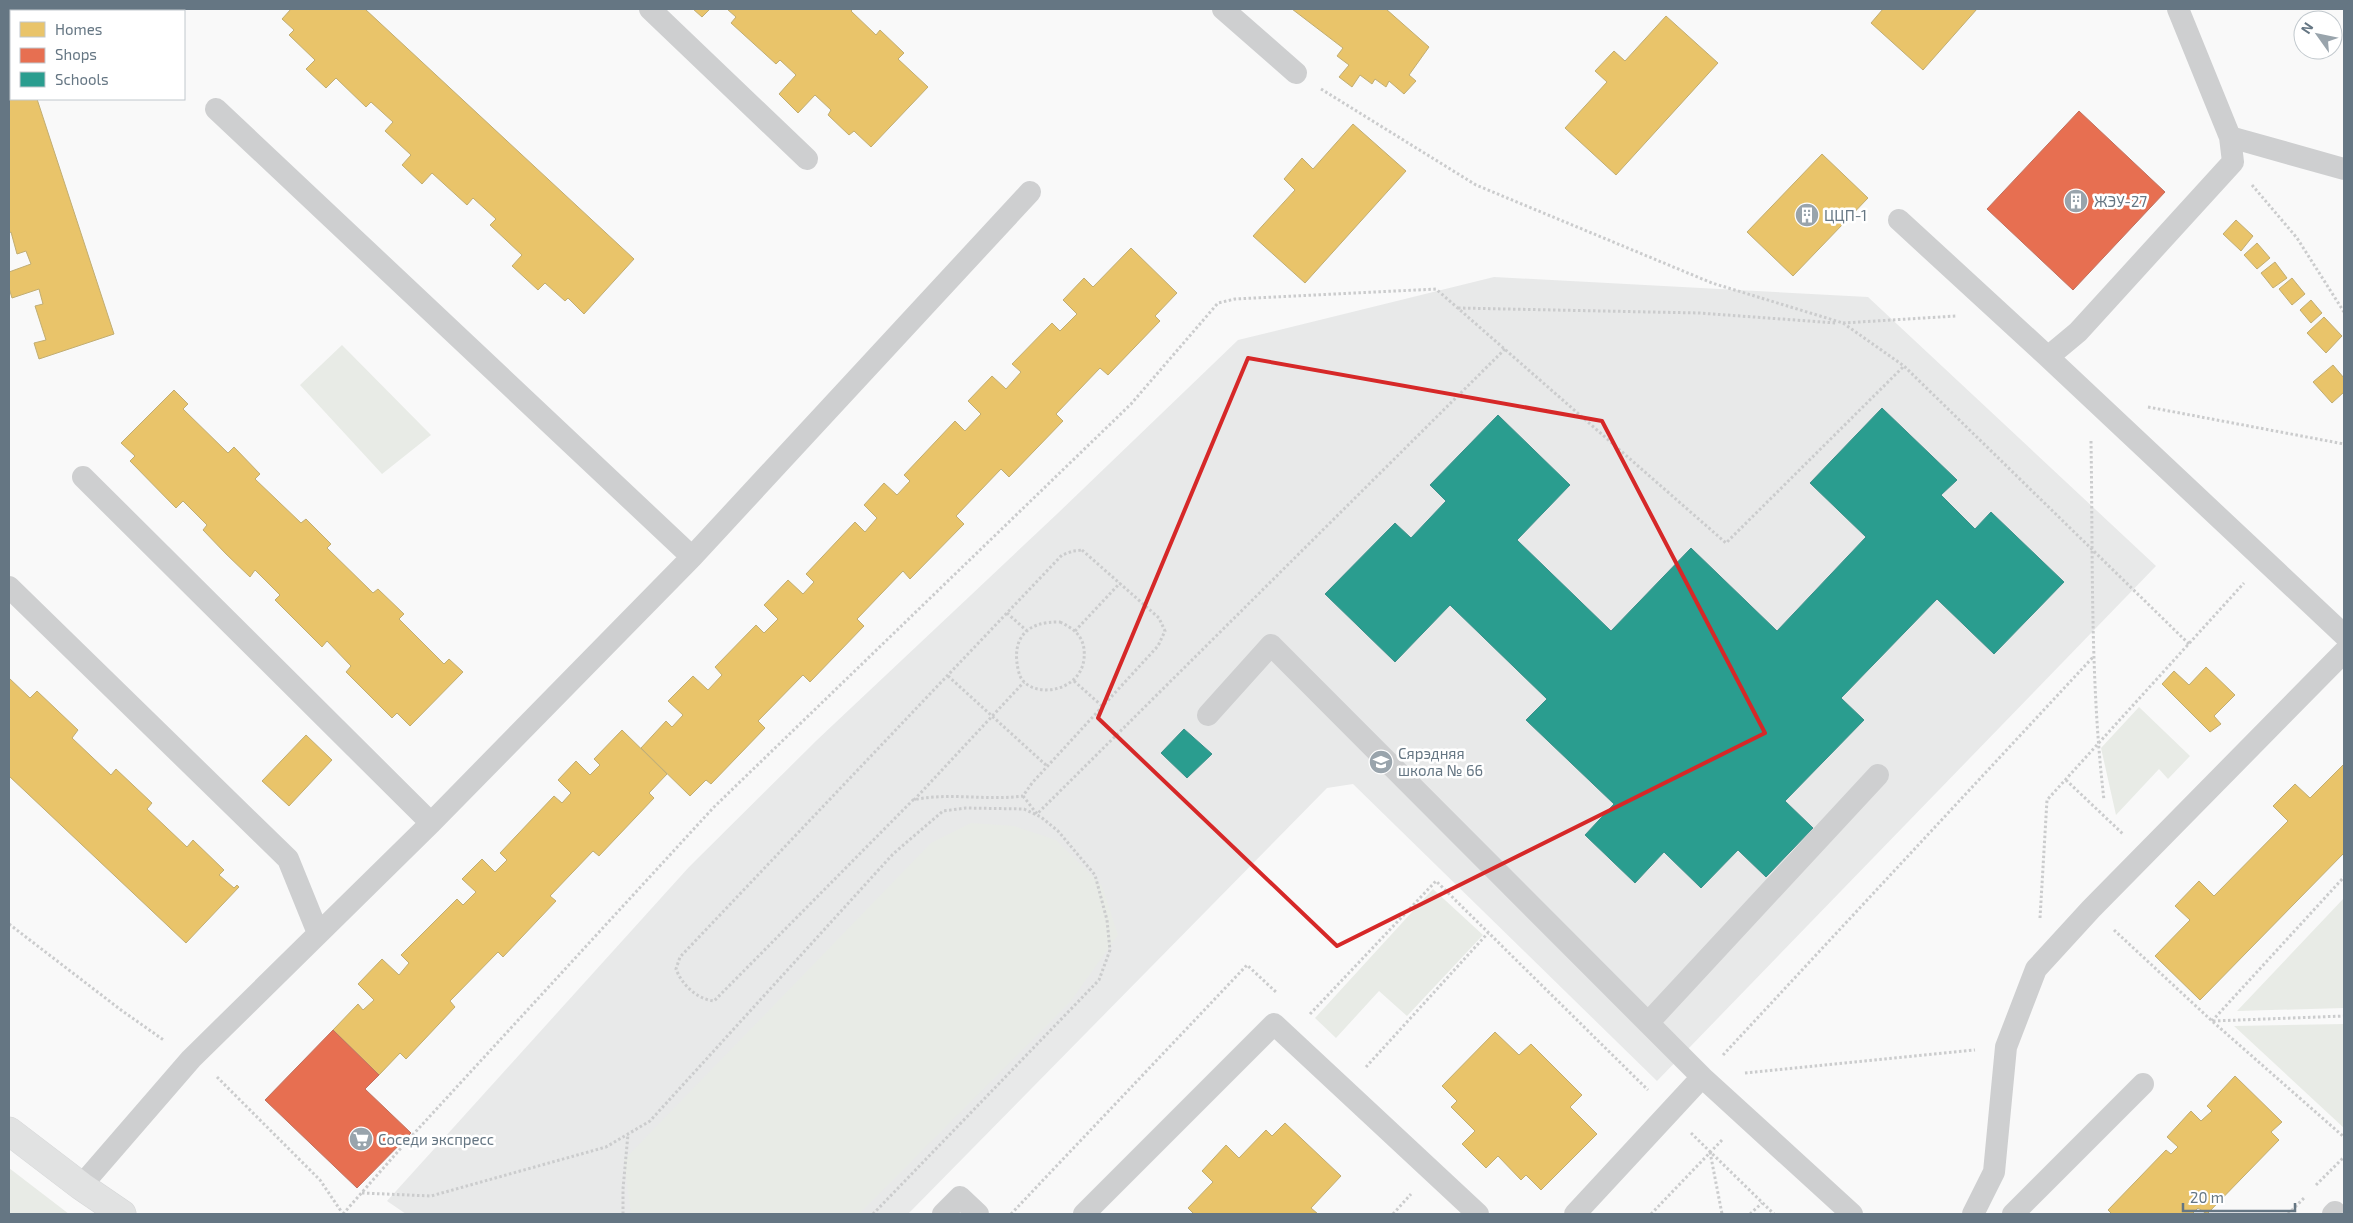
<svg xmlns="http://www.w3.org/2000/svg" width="2353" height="1223" font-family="'Exo 2',sans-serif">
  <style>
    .built { fill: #e8e9e9 }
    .green { fill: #e8ebe6 }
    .homes { fill: #e9c46a; stroke: #c1ad72 }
    .shops { fill: #e76f51; stroke: #c07160 }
    .schools { fill: #2a9d8f; stroke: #3c918b }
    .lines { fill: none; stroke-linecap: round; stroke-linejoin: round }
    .secondary-casing { stroke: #d5d6d7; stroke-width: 29 }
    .path { stroke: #cbcccd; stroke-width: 3; stroke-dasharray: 2.5 2.5; stroke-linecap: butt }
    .lane { stroke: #cecfd0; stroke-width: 22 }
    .secondary { stroke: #e1e2e2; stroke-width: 28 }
    .marked { fill: none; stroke: #d62828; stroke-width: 4; stroke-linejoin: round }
    .labels { text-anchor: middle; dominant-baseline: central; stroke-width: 5; stroke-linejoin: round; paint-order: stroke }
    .poi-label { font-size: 15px; fill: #657683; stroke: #fff; text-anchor: start }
  </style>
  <rect width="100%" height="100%" fill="#f9f9f9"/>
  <path class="built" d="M1494,277l374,20 288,269 -499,515 -304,-297 -26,4 -419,426h-502l-19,-13 302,-334 128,-127 240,-226 181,-174z"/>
  <path class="green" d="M342,345l89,90 -49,39 -82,-89z
    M2139,707l51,49 -22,23 -9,-10 -43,46 -15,-67z
    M971,823l43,3 42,14 46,46 16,49 -48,67 -211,212h-228l-7,-54 307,-317z
    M1433,889l50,46 -76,81 -28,-25 -43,47 -21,-20z
    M2344,898v110l-107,3z
    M2344,1024v104l-110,-102z
    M9,1168l60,46h-60z"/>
  <path class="homes" d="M291,9h74l269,250 -50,55 -16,-16 -3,3 -20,-18 -7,7 -26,-24 10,-11 -32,-30 6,-6 -23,-21 -6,7 -35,-32 -10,11 -20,-19 9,-10 -26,-24 8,-9 -22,-20 -5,5 -30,-29 -10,10 -20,-19 9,-9 -26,-25 5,-5 -12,-11z
    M693,9h17l-8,8z
    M727,9h126l-2,2 25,24 4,-5 24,23 -6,6 30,28 -57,60 -17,-16 -5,4 -21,-20 3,-5 -16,-15 -17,18 -19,-19 17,-19 -16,-15 -4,4 -45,-41 5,-6z
    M1292,9h94l43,38 -20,28 7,6 -12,13 -15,-13 -3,6 -11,-8 -3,5 -12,-9 -8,12 -13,-10 10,-12 -12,-9 6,-8z
    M1883,9h94l-54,61 -52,-47z
    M9,14l2,7v78h26l77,235 -75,25 -5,-16 12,-3 -11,-34 8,-2 -4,-15 -27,9 -3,-10v-16l22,-8 -5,-13 -9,3 -6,-22 -2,1z
    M1666,16l52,47 -102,112 -51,-47 42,-46 -12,-11 19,-20 11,10z
    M1353,124l53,47 -101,112 -52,-47 42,-46 -11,-11 18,-21 11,11z
    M1822,154l46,44 -75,78 -46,-44z
    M2236,220l17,16 -12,15 -18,-17z
    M2257,243l13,15 -13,11 -13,-14z
    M1131,248l46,45 -22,23 5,5 -52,54 -8,-7 -44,46 7,7 -54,56 -8,-8 -45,47 8,8 -54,55 -7,-8 -46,48 7,7 -54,56 -7,-7 -45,46 7,7 -54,56 -5,-4 -16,16 -49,-48 25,-27 6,6 11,-12 -15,-14 25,-25 15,14 14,-15 -7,-8 41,-42 8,8 14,-14 -14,-14 24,-25 15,14 11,-12 -8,-8 49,-52 10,10 12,-14 -13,-13 20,-22 13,12 13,-14 -6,-6 51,-54 10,10 16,-17 -13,-13 24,-25 14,13 15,-17 -9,-8 40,-41 8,8 17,-17 -14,-14 21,-22 9,9z
    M2275,262l12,16 -14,10 -12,-15z
    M2292,278l13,16 -13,11 -13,-16z
    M2311,300l11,13 -11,10 -11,-13z
    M2324,317l18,19 -16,17 -19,-20z
    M2333,365l11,13v14l-12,11 -19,-21z
    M174,390l14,14 -5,5 45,44 6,-6 26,27 -5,5 46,44 5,-4 25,25 -4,4 46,45 5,-4 26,25 -5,5 45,45 5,-5 14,13 -53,54 -13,-13 -5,5 -46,-46 5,-6 -24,-25 -5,6 -47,-47 5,-5 -25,-25 -5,7 -24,-23 -23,-24 4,-5 -24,-24 -7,7 -46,-47 5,-5 -14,-13z
    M2206,667l29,28 -21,21 7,8 -11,8 -48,-48 12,-13 15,14z
    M9,678l21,20 7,-7 41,39 -6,8 39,37 5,-6 36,34 -5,6 40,38 6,-7 31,30 -5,5 15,13 3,-3 2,2 -53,56 -177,-167z
    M622,730l45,44 -18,19 5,5 -55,58 -6,-5 -43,45 6,5 -53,56 -5,-5 -48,49 5,6 -49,52 -6,-6 -21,22 -46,-45 25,-26 5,6 11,-10 -16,-16 24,-25 17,16 10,-12 -8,-8 56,-56 6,6 13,-13 -14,-13 20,-20 13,13 12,-12 -7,-7 54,-57 8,7 9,-10 -13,-13 18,-19 14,14 10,-10 -6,-6z
    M306,735l26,25 -43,46 -27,-25z
    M2344,764v89l-144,147 -45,-44 35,-36 -15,-14 24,-25 15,15 74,-75 -15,-15 22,-22 15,14z
    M1495,1032l24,23 12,-11 51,51 -12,12 27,27 -56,56 -15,-15 -5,5 -23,-24 -12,12 -24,-24 13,-13 -24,-24 6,-6 -15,-15z
    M2235,1076l47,46 -11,10 8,8 -72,74 -9,-6 -6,6h-80l-4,-4 58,-60 5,4 7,-7 -11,-10 24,-26 10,10 11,-10 -5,-5z
    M1285,1123l56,53 -30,32 7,6h-124l-6,-6 25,-26 -11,-11 24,-26 13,13 27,-28 6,6z"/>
  <path class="shops" d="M2079,111l86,81 -92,98 -86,-81z
    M333,1030l46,45 -14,14 46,44 -54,55 -92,-88z"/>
  <path class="schools" d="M1882,408l75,72 -16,15 34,34 16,-17 73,70 -70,72 -57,-55 -96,99 23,22 -79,81 28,27 -47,49 -28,-27 -37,38 -37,-36 -29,31 -50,-48 29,-31 -88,-84 21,-21 -97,-94 -55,57 -70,-68 70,-71 16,15 35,-37 -16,-16 68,-70 72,70 -53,55 94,91 80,-83 86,83 89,-94 -56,-54z
    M1184,729l28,25 -25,24 -26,-25z"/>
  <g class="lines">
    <g class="secondary-casing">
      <path id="secondary" d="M9,1131l72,55 41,28"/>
    </g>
    <path class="path" d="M1321,89l155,96 236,98 131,40 61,43 285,278
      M2252,185l45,53 47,74
      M1458,308l241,5 137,10
      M1843,323l113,-7
      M2148,407l196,37
      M2091,441c2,120 -1,240 13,359
      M1082,550l77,68 6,13 -7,15 -126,137 -9,13c-36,5 -74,-4 -110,4l-199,201c-17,-2 -32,-16 -38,-32l4,-12 382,-402 11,-4z
      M1007,613l20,18
      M1060,622c12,6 22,12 24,27 5,46 -58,52 -65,24 -9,-34 7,-52 41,-51z
      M1075,631l45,-48
      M948,676l99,90
      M1074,681l28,25
      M2066,780l57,54
      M1023,796l14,18 468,-465
      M914,800l110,-118
      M2040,918l7,-118 197,-217
      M9,924l112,86 44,31
      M2114,930l98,91 132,116
      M1310,1014l126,-133 212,209
      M2212,1021l132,-144
      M2213,1021l131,-5
      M1723,1055l371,-399
      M1366,1067l122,-134
      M1745,1073l230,-23
      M217,1077l103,103 23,34
      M1691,1133l83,81
      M1710,1152l12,62
      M2316,1185l28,-28
      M362,1193l69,3 175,-49 44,-26 243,-267 50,-43 23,-3 58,1 17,8 17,14 37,44 12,45 3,30 -11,30 -226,234
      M343,1214l65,-74 306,-333 417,-403 87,-101 17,-4 201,-10 290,254 178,-177
      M623,1214v-25l5,-55
      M1011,1214l236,-249 30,28
      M1393,1214l18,-20
      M1651,1214l72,-75
      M1750,1214l12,-11
      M2288,1214l17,-17"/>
    <path class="lane" d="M650,9l157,150
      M1223,9l73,64
      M2178,9l52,128 114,32
      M216,109l476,448
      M1899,220l149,137 30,-25 155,-170 -3,-25
      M2048,357l296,278
      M83,477l348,346
      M9,587l279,272 30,74
      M1208,715l63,-70 431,432
      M1648,1023l230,-248
      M81,1186l110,-127 240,-236 261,-266 338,-365
      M943,1214l17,-17 18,17
      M1084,1214l190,-190 204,190
      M1575,1214l127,-137 150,137
      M1973,1214l21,-42 12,-125 30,-78 55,-60 253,-257
      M2013,1214l130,-130
      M2333,1214l2,-2 2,2"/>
    <use href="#secondary" class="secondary"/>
  </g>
  <path class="marked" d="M1248,358l354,63 163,312 -428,213 -239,-228z"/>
  <defs>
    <g id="building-disc" transform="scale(1.25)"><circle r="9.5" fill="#99a4ac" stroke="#fff"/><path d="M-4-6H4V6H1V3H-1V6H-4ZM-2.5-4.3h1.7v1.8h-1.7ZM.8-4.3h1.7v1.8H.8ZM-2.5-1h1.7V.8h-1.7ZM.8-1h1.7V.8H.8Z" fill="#fff"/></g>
    <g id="school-disc" transform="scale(1.25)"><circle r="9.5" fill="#99a4ac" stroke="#fff"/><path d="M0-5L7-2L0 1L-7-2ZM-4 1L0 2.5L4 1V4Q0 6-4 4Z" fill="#fff"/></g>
    <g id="supermarket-disc" transform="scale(1.25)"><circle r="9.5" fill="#99a4ac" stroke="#fff"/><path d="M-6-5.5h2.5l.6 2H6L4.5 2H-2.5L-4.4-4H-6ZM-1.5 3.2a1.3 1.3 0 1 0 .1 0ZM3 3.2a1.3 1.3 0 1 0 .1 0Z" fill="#fff"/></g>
  </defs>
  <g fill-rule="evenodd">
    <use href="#building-disc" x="2076" y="201"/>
    <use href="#building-disc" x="1807" y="215"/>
    <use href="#school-disc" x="1381" y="762"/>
    <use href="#supermarket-disc" x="361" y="1139"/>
  </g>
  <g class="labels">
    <g class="poi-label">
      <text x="2094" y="201">ЖЭУ-27</text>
      <text x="1824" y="215">ЦЦП-1</text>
      <text x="1398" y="753">Сярэдняя<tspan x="1398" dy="17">школа № 66</tspan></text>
      <text x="378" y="1139">Соседи экспресс</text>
    </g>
  </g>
  <rect width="2353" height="1223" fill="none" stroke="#657683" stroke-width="20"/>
  <rect x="10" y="10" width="175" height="90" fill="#ffffff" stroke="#c1c8cd"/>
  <rect x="20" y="22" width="25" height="15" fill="#e9c46a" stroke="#c1c8cd"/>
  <text x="55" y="35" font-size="15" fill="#657683">Homes</text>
  <rect x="20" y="48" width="25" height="15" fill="#e76f51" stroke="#c1c8cd"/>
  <text x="55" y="60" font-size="15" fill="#657683">Shops</text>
  <rect x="20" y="72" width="25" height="15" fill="#2a9d8f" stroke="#c1c8cd"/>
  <text x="55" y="85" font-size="15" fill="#657683">Schools</text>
  <g transform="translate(2318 35) rotate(303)"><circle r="24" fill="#ffffff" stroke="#c1c8cd"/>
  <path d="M0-4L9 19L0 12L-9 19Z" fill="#99a4ac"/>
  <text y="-8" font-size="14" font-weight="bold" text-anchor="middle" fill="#657683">N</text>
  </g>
  <path d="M2183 1203v8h112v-8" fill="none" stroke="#657683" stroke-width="2.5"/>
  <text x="2190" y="1203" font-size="15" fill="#657683" stroke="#ffffff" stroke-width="4" paint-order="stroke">20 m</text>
</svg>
